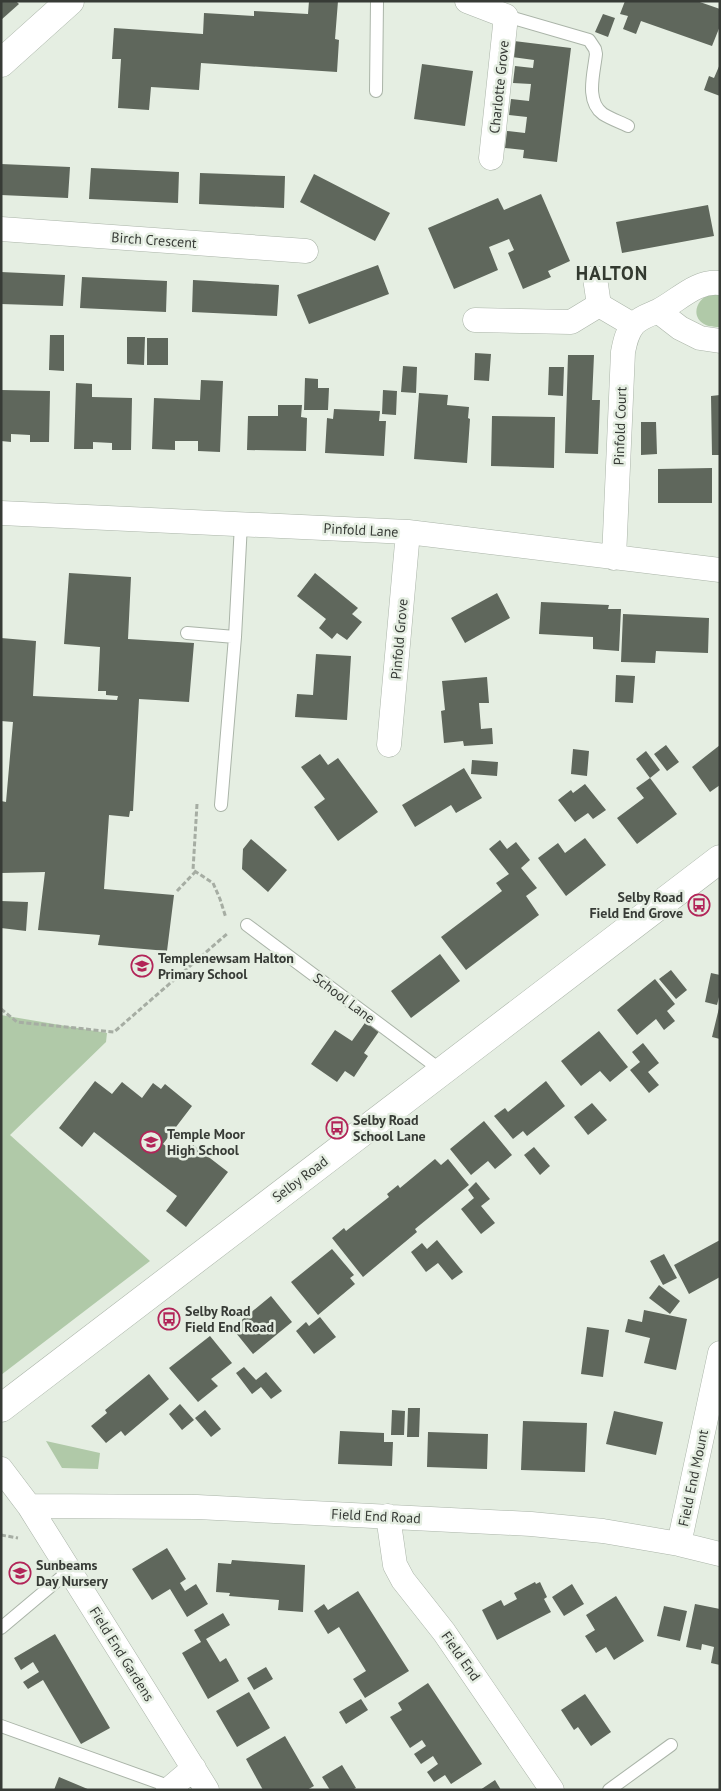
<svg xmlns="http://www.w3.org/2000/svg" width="721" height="1791" font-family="'PT Sans',sans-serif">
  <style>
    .green { fill: #b0c9a8 }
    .building { fill: #5f675c }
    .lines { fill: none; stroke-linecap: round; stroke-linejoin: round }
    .service-casing { stroke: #aab4a8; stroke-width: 14 }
    .minor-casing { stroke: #aab4a8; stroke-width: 25 }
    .tertiary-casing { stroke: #aab4a8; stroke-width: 29 }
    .secondary-casing { stroke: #aab4a8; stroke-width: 29 }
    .path { stroke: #a6ada3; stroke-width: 3; stroke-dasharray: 5 2.5; stroke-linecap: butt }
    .service { stroke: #fff; stroke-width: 12 }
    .minor { stroke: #fff; stroke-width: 24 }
    .tertiary { stroke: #fff; stroke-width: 28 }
    .secondary { stroke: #fff; stroke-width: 28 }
    .labels { text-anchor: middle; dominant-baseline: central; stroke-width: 5; stroke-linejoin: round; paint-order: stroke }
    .street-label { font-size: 14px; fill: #373b36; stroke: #e5eee2 }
    .poi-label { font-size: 14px; font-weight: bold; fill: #373b36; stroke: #e5eee2; text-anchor: start }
    .district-label { font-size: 19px; font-weight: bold; letter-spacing: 1px; fill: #333a30; stroke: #e5eee2 }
  </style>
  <rect width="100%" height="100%" fill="#e5eee2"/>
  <path class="green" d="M711,294l9,1v32c-5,0 -11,0 -16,-3 -14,-8 -7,-26 7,-30z
    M1,1015l106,18 -1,9 -96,93 140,126 -149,114z
    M46,1441l54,12 -2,16 -36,-1z"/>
  <path class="building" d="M1,1h15l3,3 -18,16z
    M309,1h29l-3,38 4,1 -2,32 -136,-9 -2,27 -48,-3 -2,23 -31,-2 3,-49h-9l2,-31 89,6 1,-21 50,3v-5l54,3z
    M625,1h72l23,8v17l-8,20 -71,-25 -5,13 -13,-5 5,-13 -8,-2z
    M603,14l12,4 -7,19 -13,-5z
    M514,41l57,7 -14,114 -34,-4 1,-8 -19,-2 2,-17 18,2 2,-16 -18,-2 2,-16 18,2 2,-17 -18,-1 2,-17 18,2 1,-8 -22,-3z
    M422,64l51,7 -8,55 -51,-7z
    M720,64v32l-16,-6 5,-14 5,2z
    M1,164l69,3 -2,31 -67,-3z
    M91,168l88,4 -1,31 -89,-4z
    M200,173l85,3 -1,32 -85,-4z
    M314,174l76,39 -15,28 -75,-39z
    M541,194l29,67 -22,10 3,6 -28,12 -15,-36 6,-3 -5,-11 -20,8 9,23 -44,19 -26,-61 70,-30 6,12z
    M708,205l6,31 -92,17 -6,-31z
    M378,265l11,29 -80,30 -12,-29z
    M1,272l64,3 -2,31 -62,-2z
    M82,277l85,4 -1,31 -86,-4z
    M193,280l86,5 -2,31 -85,-4z
    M50,335h14v36l-15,-1z
    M127,337h18l-1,28 -17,-1z
    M147,338h21v27h-21z
    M475,353l16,1 -2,27 -15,-1z
    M568,355h26l-2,45h8l-2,54 -33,-1z
    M403,366l14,1 -1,26 -15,-1z
    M549,367h15l-1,29 -15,-1z
    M305,378l13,1v9h11l-1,22h-24z
    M201,380l22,1 -3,71 -22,-1v-10h-23v9l-23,-1 2,-51 46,2z
    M76,383l16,1v13l40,1 -1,52h-19v-7l-19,-1v7h-19z
    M1,390l49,1 -1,51h-19v-7l-19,-1v8l-10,-1z
    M383,390l14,1 -1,24 -14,-1z
    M419,393l29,2 -1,10 22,2 -1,11 2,1 -3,44 -53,-4z
    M720,395v60h-8l-1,-59z
    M278,405h24l-1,12 6,1 -1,33 -59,-1 1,-34h30z
    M334,409l46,2 -1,10h7l-2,35 -59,-3 2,-35 6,1z
    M492,416l63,1 -1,51 -63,-2z
    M641,422h15l1,32 -16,1z
    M712,468v35h-54v-34z
    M69,573l62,4 -3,62 66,4 -5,59 -50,-3 -6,112h-3l-1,6 -20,-2 -5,74 70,6 -7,56 -69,-6 2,-10 -62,-5 7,-58 -44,1v-72l5,1 7,-80 -12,-1v-83l35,3 -3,55 84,4 1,-4 -12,-1v-4h-8l2,-44 -36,-3z
    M315,573l43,35 -6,6 10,8 -15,18 -10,-7 -5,6 -13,-11 7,-9 -29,-23z
    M497,593l13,25 -45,25 -14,-25z
    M541,602l68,3 -1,4h13l-2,42 -26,-2v-12l-54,-3z
    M623,614l86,4 -1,35 -52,-2 -1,12 -34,-1z
    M316,654l35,2 -4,64 -52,-3 2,-23 16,1z
    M616,675l19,1 -2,27 -18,-1z
    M487,677l2,26h-10l2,26 11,-1 1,16 -29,2 -1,-5 -19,2 -3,-32 4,-1 -3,-29z
    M666,745l13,17 -12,9 -13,-17z
    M720,745v40l-10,7 -18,-25z
    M573,749l16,2 -2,25 -16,-2z
    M646,751l14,19 -10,8 -14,-19z
    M320,754l8,11 10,-7 40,54 -40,29 -24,-34 11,-8 -24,-32z
    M472,760l26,2 -1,14 -26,-2z
    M464,768l18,30 -26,15 -5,-8 -36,22 -13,-22z
    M650,778l27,36 -40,30 -20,-26 27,-20 -8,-10z
    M585,784l21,26 -13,9 -5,-6 -13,9 -17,-22 13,-10 2,3z
    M585,838l21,27 -40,31 -28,-38 20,-15 7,10z
    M251,839l36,31 -19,22 -26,-23 1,-20z
    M500,840l7,9 9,-7 14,18 -9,8 16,20 -11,8 13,19 -73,55 -25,-33 61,-46 -6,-8 13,-9 -20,-25z
    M1,901l27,1 -2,29 -25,-3z
    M440,954l20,27 -49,37 -20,-27z
    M671,970l16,20 -11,9 -17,-20z
    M711,973l9,2v18l-3,12 -12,-3z
    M655,979l20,25 -8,7 8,10 -11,9 -8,-11 -19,16 -20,-25z
    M719,1008h1v31l-8,-2z
    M367,1020l13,10 -16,23 4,3 -14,21 -9,-6 -8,11 -26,-18 24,-34 17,11z
    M599,1031l29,36 -18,15 -10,-11 -19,15 -20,-25z
    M643,1043l16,20 -11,9 11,13 -10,8 -19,-23 10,-8 -8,-10z
    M95,1081l17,13 10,-12 20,16 11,-15 8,6 4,-5 27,22 -29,38 19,14 11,-13 35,27 -42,55 -20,-16 11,-15 -83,-64 -12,15 -23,-19z
    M546,1081l19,25 -38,30 -4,-5 -10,8 -19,-23 11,-8 3,4z
    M592,1103l15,17 -19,15 -14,-18z
    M484,1121l28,34 -17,14 -7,-8 -17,14 -21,-26z
    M534,1147l16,19 -10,9 -16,-20z
    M435,1159l6,6 7,-6 21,26 -54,44 2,3 -54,45 -31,-39 12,-10 2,3 43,-34 -2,-3 11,-9 2,3z
    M476,1182l14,17 -9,7 14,17 -14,11 -20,-25 13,-11 -6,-8z
    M437,1240l26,32 -11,8 -14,-17 -12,9 -15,-20 11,-9 5,6z
    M720,1240v37l-31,17 -15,-29z
    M332,1249l22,26 -4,3 5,6 -37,31 -27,-33z
    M664,1254l13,24 -14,7 -13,-24z
    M659,1285l21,16 -10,13 -21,-16z
    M271,1296l21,26 -39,32 -21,-26z
    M644,1310l43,9 -11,51 -32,-7 6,-25 -25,-6 3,-13 14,3z
    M320,1317l16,20 -22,17 -18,-23 10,-9 3,4z
    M587,1327l22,3 -6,47 -22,-3z
    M210,1336l22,27 -21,16 7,7 -20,16 -29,-34z
    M244,1367l12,13 10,-8 16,19 -11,8 -10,-12 -9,7 -16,-21z
    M149,1374l20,25 -44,37 -4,-5 -15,12 -15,-17 16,-13 -2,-3z
    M180,1404l14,16 -12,10 -13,-16z
    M408,1408h12l-1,29h-12z
    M205,1410l16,19 -10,8 -16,-19z
    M392,1410l13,1 -1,24h-13z
    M614,1411l49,11 -7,33 -50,-11z
    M523,1421l64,2 -2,49 -64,-2z
    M340,1431l44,2v9h9l-1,24 -54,-2z
    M428,1432l60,2 -1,35 -60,-2z
    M167,1548l19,31 -6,4 5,8 11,-7 12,20 -21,13 -17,-28 -18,11 -20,-31z
    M232,1560l73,5 -2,47 -25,-2 1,-10 -50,-4 1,-3 -14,-1 2,-29 13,1z
    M535,1582l1,2 4,-2 7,15 -3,2 7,13 -54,28 -15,-30 19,-10 3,6 13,-7 -3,-6z
    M572,1584l12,20 -20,12 -12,-19z
    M358,1591l51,80 -44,27 -12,-19 13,-8 -27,-44 -11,7 -14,-23 10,-7 4,6z
    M616,1596l28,45 -30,19 -8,-13 -10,6 -11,-17 10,-6 -9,-15z
    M695,1604l25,5v56l-9,-2 3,-16 -12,-3 -1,6 -15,-3z
    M664,1606l23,5 -7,30 -23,-5z
    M223,1613l7,12 -24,14 14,23 6,-4 13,23 -31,18 -26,-46 19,-11 -7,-12z
    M55,1634l55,94 -29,16 -38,-64 -15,9 -5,-7 16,-10 -6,-10 -12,8 -7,-12z
    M266,1667l7,12 -19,11 -7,-12z
    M428,1683l54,81 -31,20 -6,-9 -11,7 -7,-10 11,-8 -5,-8 -12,8 -7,-10 12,-8 -4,-6 -12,8 -20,-31 12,-7 -4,-7z
    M249,1692l21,36 -33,19 -21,-36z
    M585,1694l26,38 -20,14 -13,-19 -4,3 -13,-20z
    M361,1699l7,11 -22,14 -7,-12z
    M285,1736l29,50 -7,4h-44l-17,-31z
    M342,1765l14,23 -4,2h-22l-8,-13z
    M59,1777l31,13h-36z
    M495,1780l6,10h-21z"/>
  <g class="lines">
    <g class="service-casing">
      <path id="service" d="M506,16l83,24 6,9 1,5c-2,19 -11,47 7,60 8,5 17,8 25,12
        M376,91l1,-90
        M187,633l48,4
        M221,805l14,-168 6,-113
        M247,925l195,146
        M1,1628l69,-58
        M1,1726l170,61
        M609,1790l62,-45"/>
    </g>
    <g class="minor-casing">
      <path id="minor" d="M467,1l39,15 -15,142
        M1,229l305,22
        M595,278l4,27
        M658,311l22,17 20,10 20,3
        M475,320l96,2 28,-17 34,20
        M1,513l407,19 312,38
        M614,558l9,-206c2,-10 4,-20 11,-28 7,-7 15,-9 24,-13 20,-10 38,-31 62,-28
        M389,745l19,-213
        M1,1469l28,37 178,284
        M29,1506l168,1 334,17 72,7 76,13 41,10
        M388,1516l7,49 8,15 41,52 108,158
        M679,1544l41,-191
        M168,1790l26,-22"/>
    </g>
    <g class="tertiary-casing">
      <path id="tertiary" d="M1,63l69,-62"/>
    </g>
    <g class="secondary-casing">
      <path id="secondary" d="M1,1408l719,-549"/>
    </g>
    <path class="path" d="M197,804l-4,66 20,13 7,16 6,19
      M177,891l19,-20
      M1,1009l16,13 97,10 114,-99
      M1,1535l17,3"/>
    <use href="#service" class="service"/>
    <use href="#minor" class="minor"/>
    <use href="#tertiary" class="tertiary"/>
    <use href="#secondary" class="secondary"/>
  </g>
  <defs>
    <g id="bus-ring" transform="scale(1.125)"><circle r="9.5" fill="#e5eee2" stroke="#b22458" stroke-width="1.5"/><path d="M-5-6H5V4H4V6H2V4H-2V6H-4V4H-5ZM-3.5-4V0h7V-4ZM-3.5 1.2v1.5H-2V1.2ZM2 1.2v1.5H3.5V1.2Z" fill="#b22458"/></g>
    <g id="school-ring" transform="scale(1.125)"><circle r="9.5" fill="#e5eee2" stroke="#b22458" stroke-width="1.5"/><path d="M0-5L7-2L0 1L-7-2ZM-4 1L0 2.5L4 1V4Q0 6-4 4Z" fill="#b22458"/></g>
  </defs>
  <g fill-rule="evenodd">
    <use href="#bus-ring" x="699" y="905"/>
    <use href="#school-ring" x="142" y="966"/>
    <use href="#bus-ring" x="337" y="1128"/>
    <use href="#school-ring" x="151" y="1142"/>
    <use href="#bus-ring" x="169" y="1319"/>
    <use href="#school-ring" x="20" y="1573"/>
  </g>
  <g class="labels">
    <g class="street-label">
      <text transform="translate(499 87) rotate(-84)">Charlotte Grove</text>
      <text transform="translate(154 240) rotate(4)">Birch Crescent</text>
      <text transform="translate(620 426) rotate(-88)">Pinfold Court</text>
      <text transform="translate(361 530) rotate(3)">Pinfold Lane</text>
      <text transform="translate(399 639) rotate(-85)">Pinfold Grove</text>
      <text transform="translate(344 998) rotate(37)">School Lane</text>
      <text transform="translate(300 1179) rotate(-37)">Selby Road</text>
      <text transform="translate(693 1478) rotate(-78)">Field End Mount</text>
      <text transform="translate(376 1516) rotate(3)">Field End Road</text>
      <text transform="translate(122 1654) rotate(58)">Field End Gardens</text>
      <text transform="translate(461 1656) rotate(55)">Field End</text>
    </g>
    <g class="poi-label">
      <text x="683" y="897" text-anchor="end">Selby Road<tspan x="683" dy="16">Field End Grove</tspan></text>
      <text x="158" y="958">Templenewsam Halton<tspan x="158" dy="16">Primary School</tspan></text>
      <text x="353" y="1120">Selby Road<tspan x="353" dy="16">School Lane</tspan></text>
      <text x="167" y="1134">Temple Moor<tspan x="167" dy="16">High School</tspan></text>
      <text x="185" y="1311">Selby Road<tspan x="185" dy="16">Field End Road</tspan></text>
      <text x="36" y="1565">Sunbeams<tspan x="36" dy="16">Day Nursery</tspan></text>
    </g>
    <g class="district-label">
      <text x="612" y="273">HALTON</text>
    </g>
  </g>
  <rect width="721" height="1791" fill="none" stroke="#373b36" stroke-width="5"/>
</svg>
